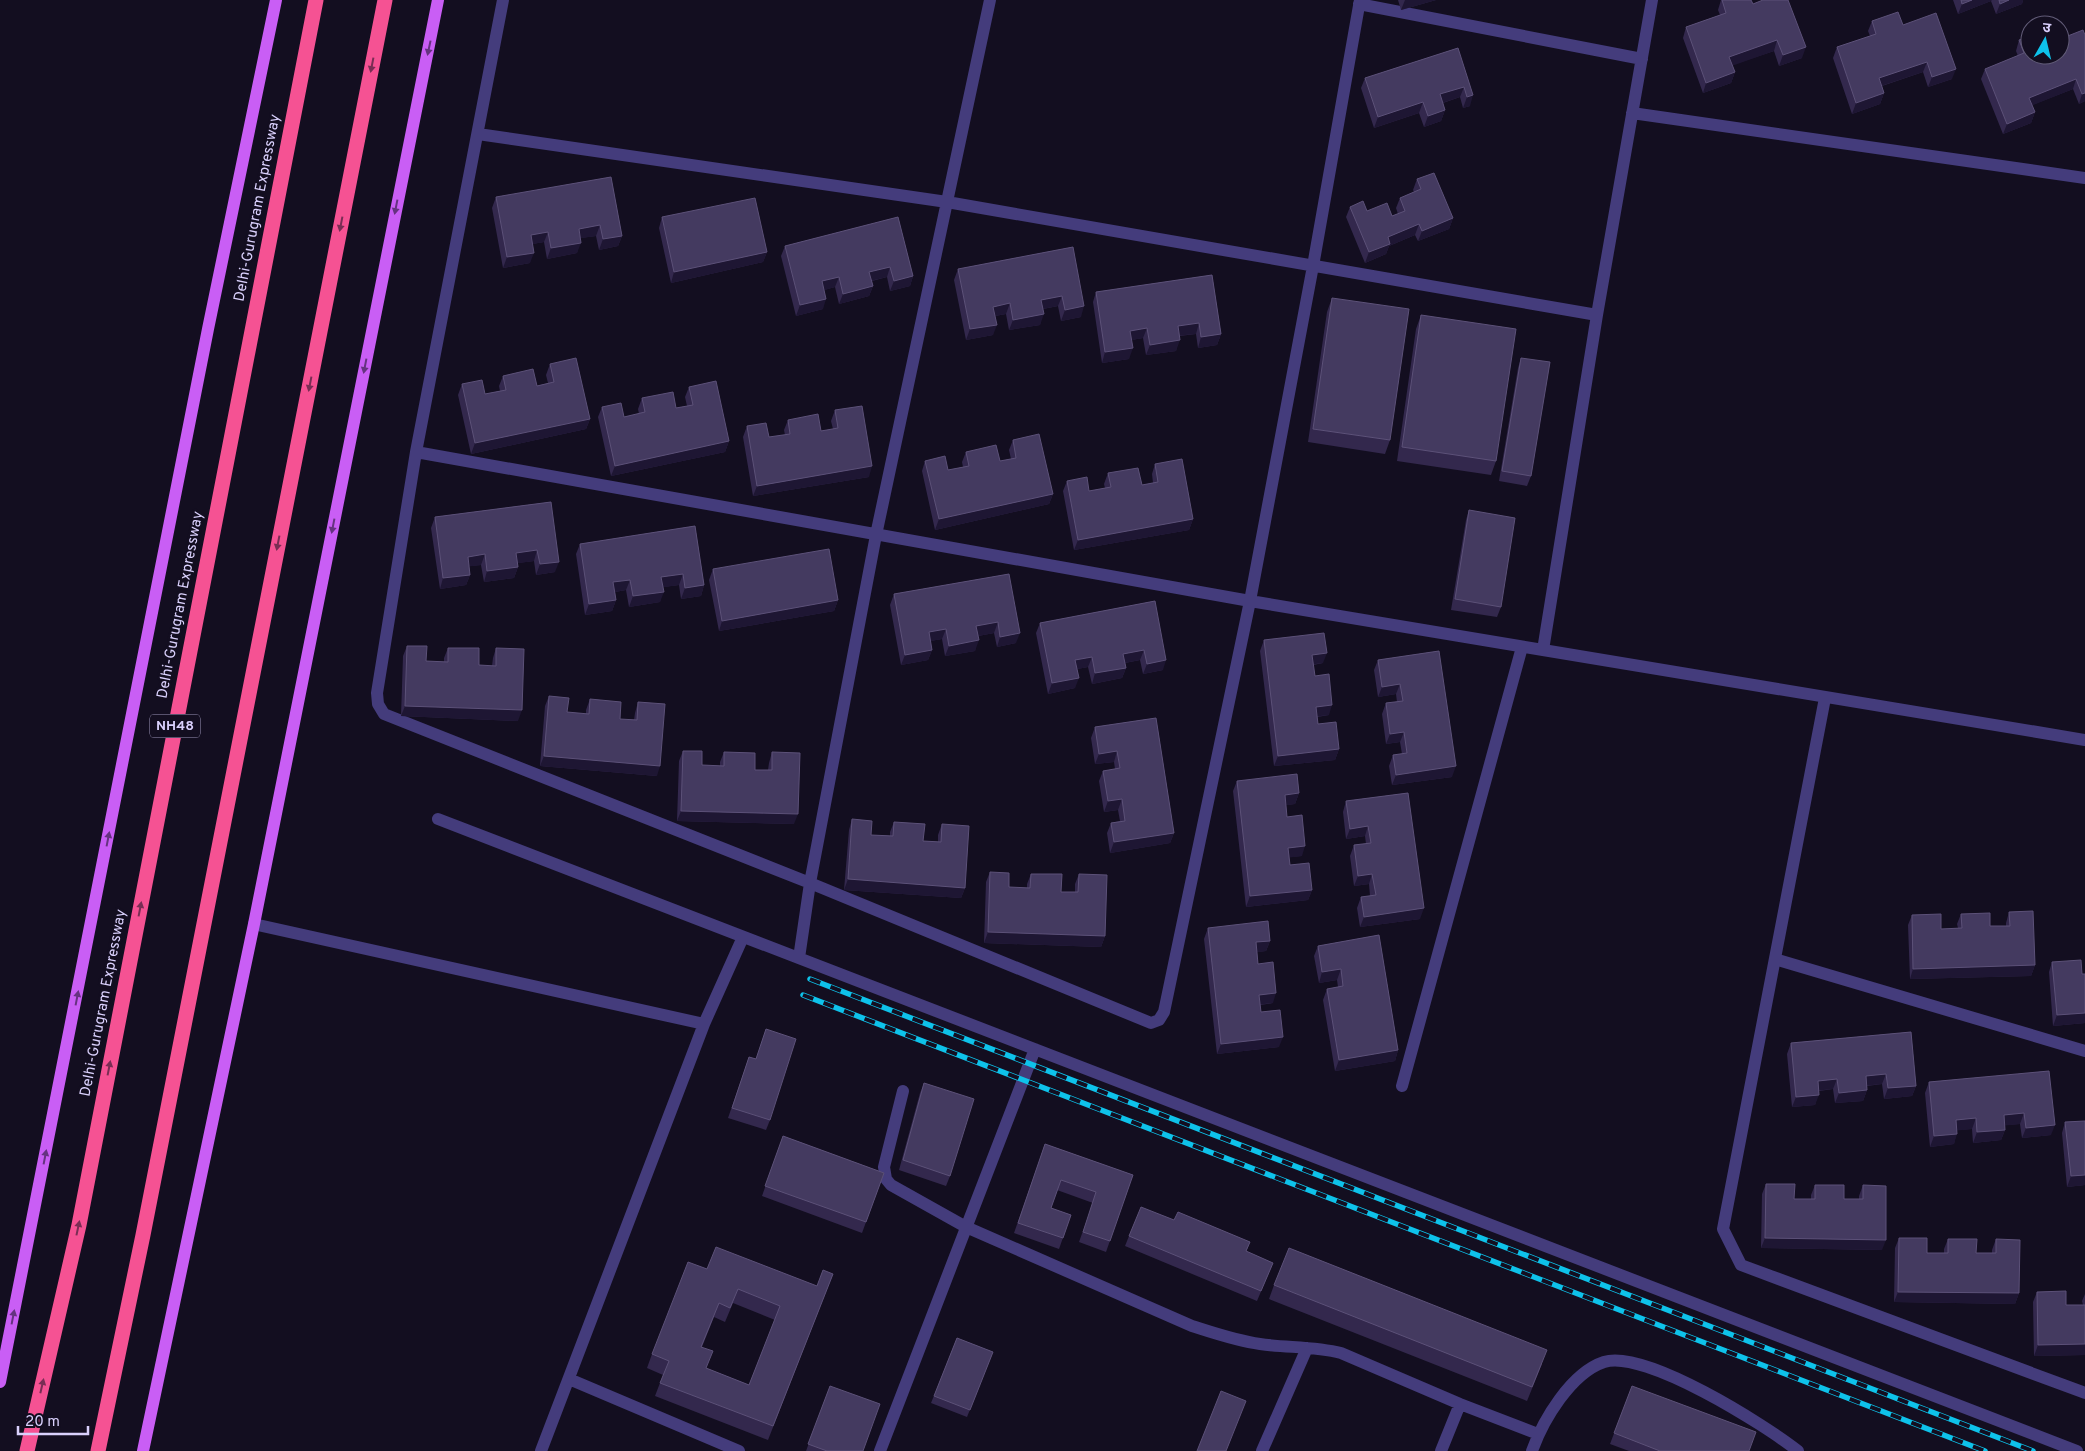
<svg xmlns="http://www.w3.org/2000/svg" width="2085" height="1451" font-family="Overpass,'Noto Sans Devanagari',sans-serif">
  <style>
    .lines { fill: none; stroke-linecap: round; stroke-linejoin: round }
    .minor { stroke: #443c7c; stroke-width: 12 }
    .major { stroke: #c95ef5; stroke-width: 12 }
    .highway { stroke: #f55293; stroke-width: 15 }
    .rail-casing { stroke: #0ec2ea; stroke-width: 5.5 }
    .rail { stroke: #130e20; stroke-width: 4; stroke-dasharray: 11; stroke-linecap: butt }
    .wall { fill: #33284d; fill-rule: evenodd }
    .shaded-wall { fill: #1e1633 }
    .building { fill: #443a60; stroke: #5c5178; fill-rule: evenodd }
    .oneway { fill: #653280 }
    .oneway2 { fill: #792d54 }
    .labels { text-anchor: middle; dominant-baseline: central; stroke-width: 5; stroke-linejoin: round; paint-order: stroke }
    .shield { fill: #130e20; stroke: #9e96ba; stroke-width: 1 }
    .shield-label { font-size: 14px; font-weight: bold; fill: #d9d0fc }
    .street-label { font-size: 15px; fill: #d9d0fc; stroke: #130e20 }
  </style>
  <rect width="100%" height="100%" fill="#130e20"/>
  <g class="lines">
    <path class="minor" d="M503,0l-87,452 -39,241 1,11 6,10 426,169 341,140 8,-3 5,-8 86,-411 63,-335 47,-266
      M1652,0l-55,315 -54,335 542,90
      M1359,4l283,55
      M1632,113l453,65
      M478,134l469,68 650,113
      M416,452l834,149 293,49
      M1825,698l-102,531 18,36 344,128
      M438,819l1639,632
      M254,924l450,100
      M799,958l11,-75 66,-348 114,-535
      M1775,959l310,92
      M1402,1086l120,-439
      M903,1091l-19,76 2,12 5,6 75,42 226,99c22,7 45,15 68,18 27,4 54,2 81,9l119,51 78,30
      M569,1379l170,72
      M541,1451l163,-427 39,-87
      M880,1451l155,-402
      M1262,1451l45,-103
      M1441,1451l19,-47
      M1532,1451c11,-31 39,-78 72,-89 41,-13 161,63 194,89"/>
    <path class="major" d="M0,1382l208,-1053 68,-329
      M143,1451l111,-527 184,-924"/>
    <path class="highway" d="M27,1451l52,-226 237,-1225
      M98,1451l45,-216 242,-1235"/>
    <g class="rail-casing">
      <path id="rail" d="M810,979l1223,472
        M803,995l1182,456"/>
    </g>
    <use href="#rail" class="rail"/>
  </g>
  <path class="wall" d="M1398,0h38l-35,10z
    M1721,0l32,4 49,54 -23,8 -5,-15 -42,14 3,7 -4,11 -28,10 -20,-55 3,-11 34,-12 -2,-5z
    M1953,0h70l-1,4 -26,10 -5,-13 -33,13z
    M1872,21l31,4 49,54 -24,8 -5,-15 -41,14 2,7 -4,11 -28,10 -19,-56 4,-11 33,-11 -2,-5z
    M2083,30l2,71 -6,3 -6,-15 -41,16 3,7 -4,11 -28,11 -22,-55 4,-10 33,-13 -2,-5 3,-11 11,15z
    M1458,48l12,58 -7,2 -3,-11 -17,6 2,7 -4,11 -17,6 -5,-14 -45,15 -13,-40 4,-10z
    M611,177l11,59 -4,10 -19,4 -3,-14 -16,2 -3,15 -30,6 -3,-17 -12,2 -2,19 -27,5 -11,-60 4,-11z
    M1417,179l36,39 -4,11 -31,12 -3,-6 -26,11 -3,8 -21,9 -19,-46 4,-10 42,9 6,-2 -2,-6 4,-10 14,-6 -1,-2z
    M662,217l105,35 -4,10 -92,21 -12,-55z
    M898,217l15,59 -3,10 -20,5 -3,-14 -15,4 1,5 -4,10 -30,8 -4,-17 -11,3 -1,19 -27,7 -15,-60 4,-10z
    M1073,247l8,70 -20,4 -3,-15 -15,3 -3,16 -31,5 -3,-16 -11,2 -2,19 -27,5 -12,-60 4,-11z
    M1212,275l9,59 -4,11 -19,3 -2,-14 -17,2 -3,15 -30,4 -3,-17 -12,2 -2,19 -27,4 -9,-61 3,-10z
    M1332,298l58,142 -5,14 -77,-12 19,-130z
    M1421,315l75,146 -5,14 -94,-14 19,-132z
    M1521,358l10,118 -4,10 -28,-5 19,-113z
    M550,364l40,55 -4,10 -115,25 -13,-59 4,-11 23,10 15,-3 -1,-5 4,-10 34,10 11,-3 -2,-8z
    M689,387l40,54 -4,11 -114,24 -13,-59 4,-10 22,10 15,-3 -1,-5 4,-11 34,10 11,-2 -2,-9z
    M835,410l34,67 -116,19 -10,-59 4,-11 22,11 16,-2 -1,-5 4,-10 33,11 12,-2 -2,-8z
    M1013,440l40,54 -4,10 -114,26 -13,-59 3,-10 23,9 15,-3 -1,-5 4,-10 34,9 11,-2 -2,-9z
    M1155,464l38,55 -4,11 -115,20 -11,-59 4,-10 22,10 16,-3 -1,-4 4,-11 34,12 11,-2 -1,-9z
    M551,502l4,70 -19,3 -2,-14 -17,2 1,4 -4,11 -30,4 -3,-17 -12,1 1,9 -4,10 -26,4 -9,-61 4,-11z
    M1469,510l32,97 -4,10 -46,-7 15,-90z
    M695,526l9,59 -3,11 -20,3 -2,-14 -16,2 -3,15 -31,5 -3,-17 -11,2 1,8 -4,11 -27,4 -9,-61 4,-10z
    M713,569l125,31 -4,11 -115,20 -10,-51z
    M1009,574l7,69 -19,4 -3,-14 -16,3 -3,15 -30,5 -3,-17 -12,2 2,9 -4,10 -27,5 -11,-60 4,-11z
    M1155,601l8,69 -20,4 -3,-14 -15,3 1,5 -4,10 -30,6 -4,-17 -11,2 -2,19 -27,6 -12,-61 4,-10z
    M1264,640l59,23 -10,2 2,11 14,39 -12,2 1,7 21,25 -4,11 -61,6 -14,-115z
    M407,646l19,15 18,1v-4l4,-10 31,17 13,1 1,-8 3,-10 22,73 -117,-5 2,-60z
    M1439,651l13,126 -60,8 -3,-19 4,-11 9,-1 -2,-12 -14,2 -4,-30 4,-11 11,-1 -1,-8 -18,3 -4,-27 4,-10z
    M549,696l18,16 19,2v-4l4,-11 30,20 14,1 1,-7 3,-11 19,74 -117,-10 5,-60z
    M1156,718l18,115 -4,10 -60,10 -3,-20 4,-10 9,-2 -2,-11 -14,2 -5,-31 4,-10 12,-2 -1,-7 -19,2 -4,-26 4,-11z
    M683,751l19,14 18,1v-4l4,-10 31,18h13l1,-7 3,-11 22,72 -117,-3 2,-60z
    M1237,781l62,12 -4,11 -9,1 1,12 15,39 -13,1 1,8 22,25 -4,10 -62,7 -13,-116z
    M1408,793l12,126 -60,8 -3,-19 4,-11 9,-1 -1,-12 -15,2 -4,-30 4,-11 12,-1 -1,-8 -19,3 -3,-27 3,-11z
    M852,819l19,16 19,1v-4l4,-10 29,19 15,1v-7l4,-11 23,64 -4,10 -117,-8 5,-60z
    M990,872l19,15 18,1v-4l4,-10 30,18h14v-8l4,-10 26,62 -4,11 -117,-4 2,-61z
    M2009,912l26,53 -4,11 -121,3 -2,-54 4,-10 29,14 17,-1 -1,-4 4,-10 29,12h16v-3z
    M1208,928l62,13 -4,10 -9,1 1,12 15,39 -13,2 1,7 18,35 -62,7 -13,-115z
    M1379,935l19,115 -3,11 -60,10 -12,-71 4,-11 11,-2 -1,-7 -18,3 -5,-27 4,-10z
    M2052,962l30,12h3v49l-32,3 -4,-54z
    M766,1029l4,91 -4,10 -38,-12 21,-61 7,2z
    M1911,1032l5,54 -4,10 -28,3 -2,-15 -15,2v4l-4,11 -28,2 -2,-14 -14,2 -4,14 -23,2 -5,-53 4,-11z
    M2049,1071l2,64 -29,3 -2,-14 -15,1v5l-4,10 -28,3 -1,-14 -15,1 -3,14 -24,3 -5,-54 4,-11z
    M924,1083l26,93 -4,10 -47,-16 21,-77z
    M2065,1122l20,63 -18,2 -5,-54z
    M783,1136l101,37 -22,60 -100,-37z
    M1045,1144l88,31 -27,77 -27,-10 14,-39 -36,-13 -6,18 20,7 -12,34 -45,-16z
    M1766,1184l28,15h17v-4l4,-10 29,14h15v-3l4,-11 19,65 -121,-2 1,-54z
    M1174,1220l76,22 -4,10 27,11 -16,38 -132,-55 4,-10z
    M1899,1238l28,15h17v-4l4,-10 28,14h16v-3l4,-11 23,54 -4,11 -121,-2 1,-54z
    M707,1269l110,17 16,-12 -65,166 -113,-44 8,-21 -16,-7 5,-14zM733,1303l42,17 -26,65 -43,-17 -4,-21 12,-30 11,5z
    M1274,1285l268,79 -15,37 -258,-102z
    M2037,1292l29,13h17l-1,-4 3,-7v61l-51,1 -1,-54z
    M957,1338l36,14 -26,65 -36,-14z
    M830,1386l33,65h-57z
    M1632,1386l117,65h-120l-19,-7z"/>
  <path class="shaded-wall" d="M1405,0h31l-35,10z
    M1972,0h20l-1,1 -33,13 4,-10z
    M2009,0h14l-1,4 -26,10 4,-10z
    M1777,40l-3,11 -48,17 3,-11z
    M1806,47l-4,11 -23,8 4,-11z
    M1927,62l-4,10 -48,16 4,-10z
    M1956,69l-4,10 -24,8 4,-10z
    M1735,72l-4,11 -28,10 3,-10z
    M2076,79l-3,10 -47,19 3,-10z
    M1464,87l-4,10 -24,8 4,-11z
    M1884,93l-4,11 -28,10 4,-11z
    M2085,93v8l-6,3 3,-10z
    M1473,95l-3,11 -7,2 4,-11z
    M1423,102l-4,11 -45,15 4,-11z
    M1445,110l-4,11 -17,6 4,-11z
    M2035,112l-4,11 -28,11 4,-10z
    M1453,218l-4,11 -31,12 4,-10z
    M1419,224l-4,11 -26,11 -3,8 -21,9 4,-11 19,-15z
    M600,225l-4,11 -21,3 4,-10z
    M548,232l-4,10 -17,3 4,-10z
    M622,236l-4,10 -19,4 4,-11z
    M581,243l-4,10 -30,6 4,-11z
    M767,252l-4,10 -92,21 3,-11z
    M534,253l-4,10 -27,5 4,-11z
    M890,267l-3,10 -21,5 3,-10z
    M913,276l-3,10 -20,5 4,-10z
    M839,277l-4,10 -17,5 4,-11z
    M873,286l-4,10 -30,8 4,-10z
    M1062,296l-4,10 -21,4 4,-10z
    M826,299l-3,10 -27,7 4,-11z
    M1010,303l-4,11 -17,3 4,-10z
    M1084,306l-3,11 -20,4 4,-11z
    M1044,314l-4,11 -31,5 4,-10z
    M1199,323l-3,11 -22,2 4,-10z
    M997,325l-4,10 -27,5 4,-11z
    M1147,328l-4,10 -17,3 4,-10z
    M1221,334l-4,11 -19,3 3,-11z
    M1180,340l-4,11 -30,4 4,-10z
    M1133,348l-4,11 -27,4 3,-11z
    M590,419l-4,10 -115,25 4,-11z
    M729,441l-4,11 -114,24 4,-10z
    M872,466l-3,11 -116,19 4,-10z
    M1053,494l-4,10 -114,26 4,-11z
    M1193,519l-4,11 -115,20 4,-10z
    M537,550l-3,11 -22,3 4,-11z
    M485,554l-4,11 -17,2 4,-10z
    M559,562l-4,10 -19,3 4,-11z
    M518,567l-4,11 -30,4 3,-11z
    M683,574l-4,11 -21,3 3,-11z
    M470,575l-4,10 -26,4 3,-11z
    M630,580l-4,10 -17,3 4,-11z
    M704,585l-3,11 -20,3 4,-11z
    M664,592l-4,10 -31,5 4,-11z
    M616,600l-4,11 -27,4 4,-11z
    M838,600l-4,11 -115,20 3,-10z
    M998,622l-4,11 -21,4 3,-11z
    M946,629l-4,10 -17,3 4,-10z
    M1020,633l-4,10 -19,4 3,-10z
    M979,640l-4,11 -30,5 4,-10z
    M932,650l-4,10 -27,5 4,-10z
    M1144,650l-4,10 -21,4 4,-10z
    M1327,653l-4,10 -15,2 4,-10z
    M1092,657l-4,10 -16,3 3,-10z
    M1166,660l-3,10 -20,4 4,-10z
    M1126,668l-4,10 -30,6 3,-11z
    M1079,678l-4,10 -27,6 4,-11z
    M1400,684l-4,10 -18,3 4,-10z
    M1332,705l-3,10 -17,2 4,-10z
    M405,706l117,4 -4,11 -117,-5z
    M1404,732l-4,10 -14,2 4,-10z
    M1339,749l-4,11 -61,6 4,-10z
    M1117,751l-3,11 -19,2 4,-10z
    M544,756l116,10 -3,10 -117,-10z
    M1456,766l-4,11 -60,8 4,-10z
    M1299,793l-4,11 -14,2 4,-11z
    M1122,799l-4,11 -14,2 4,-11z
    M681,811l117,3 -4,10 -117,-3z
    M1368,826l-3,10 -19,3 4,-10z
    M1174,833l-4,10 -60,10 4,-11z
    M1305,846l-3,10 -17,2 3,-10z
    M1372,874l-3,10 -15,2 4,-10z
    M848,879l117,9 -4,10 -117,-8z
    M1312,890l-4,10 -62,7 4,-11z
    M1424,908l-4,11 -60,8 4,-10z
    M988,932l117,4 -4,11 -117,-4z
    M1270,941l-4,10 -14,2 4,-11z
    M2035,965l-4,11 -121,3 3,-10z
    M1341,969l-4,11 -18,3 3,-11z
    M1276,993l-3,10 -17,2 3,-10z
    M2085,1013v10l-32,3 4,-11z
    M1283,1037l-4,10 -62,7 4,-10z
    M1398,1050l-3,11 -60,10 4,-11z
    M1886,1074l-4,10 -20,2 4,-10z
    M1837,1079l-4,10 -19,2 4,-10z
    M1916,1086l-4,10 -28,3 4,-11z
    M1867,1090l-4,11 -28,2 4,-10z
    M1819,1095l-4,10 -23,2 4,-10z
    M2024,1113l-4,11 -20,2 4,-11z
    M1976,1118l-4,11 -20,2 4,-11z
    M2055,1125l-4,10 -29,3 4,-10z
    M2005,1130l-4,10 -28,3 4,-11z
    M1957,1134l-3,10 -24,3 4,-11z
    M2085,1175v10l-18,2 4,-11z
    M1765,1238l121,2 -4,10 -121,-2z
    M1898,1292l121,1 -4,11 -121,-2z
    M2085,1344v11l-51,1 4,-11z"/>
  <path class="building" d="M1722,0h29l2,4 10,-4h25l18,47 -23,8 -6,-15 -48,17 6,15 -29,11 -20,-56 40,-14z
    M1961,0h11l-10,4z
    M1999,0h10l-9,4z
    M1898,12l5,13 33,-12 20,56 -24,8 -5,-15 -48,16 5,15 -28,10 -19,-56 39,-13 -4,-13z
    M2083,30l2,5v58l-3,1 -6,-15 -47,19 6,14 -28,12 -22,-55 39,-16 -5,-13 11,-4v19h30v-16z
    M1458,48l15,47 -6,2 -3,-10 -24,7 5,16 -17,6 -5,-14 -45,15 -13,-39z
    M1434,173l19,45 -31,13 -3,-7 -31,13 2,7 -21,8 -19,-45 13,-6 4,10 20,-8 5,13 13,-5 -5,-13 21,-9 -4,-10z
    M611,177l11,59 -19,3 -3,-14 -21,4 2,14 -30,5 -3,-16 -17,3 3,18 -27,4 -11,-60z
    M755,198l12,54 -93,20 -12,-55z
    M898,217l15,59 -19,5 -4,-14 -21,5 4,14 -30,8 -4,-17 -17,4 4,18 -26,6 -15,-59z
    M1073,247l11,59 -19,4 -3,-14 -21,4 3,14 -31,6 -3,-17 -17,4 4,18 -27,4 -12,-60z
    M1212,275l9,59 -20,3 -2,-14 -21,3 2,14 -30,5 -3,-17 -17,3 3,17 -28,4 -9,-60z
    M1332,298l77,11 -19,131 -77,-11z
    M1421,315l95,14 -20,132 -94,-14z
    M576,358l14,61 -115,24 -13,-59 20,-4 3,14 21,-4 -3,-14 30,-7 4,17 17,-4 -4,-18z
    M1521,358l29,4 -19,114 -29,-5z
    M716,381l13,60 -114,25 -13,-59 19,-4 3,14 21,-5 -3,-14 31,-6 3,16 17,-3 -4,-18z
    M862,406l10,60 -115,20 -10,-60 19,-3 3,14 21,-3 -2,-14 30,-6 3,17 17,-3 -3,-18z
    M1039,434l14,60 -114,25 -14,-58 20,-5 3,14 21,-4 -3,-14 30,-7 4,16 16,-3 -3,-18z
    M1182,459l11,60 -115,21 -11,-59 20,-4 2,14 22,-4 -3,-14 30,-5 4,17 16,-3 -3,-18z
    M551,502l8,60 -19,2 -3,-14 -21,3 2,14 -31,4 -2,-17 -17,3 2,18 -27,3 -8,-61z
    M1469,510l46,8 -14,89 -46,-8z
    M695,526l9,59 -19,3 -2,-14 -22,3 3,15 -31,4 -3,-16 -17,2 3,18 -27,4 -9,-60z
    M829,549l9,51 -116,21 -9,-52z
    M1009,574l11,59 -20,4 -2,-15 -22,4 3,14 -30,6 -3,-17 -17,3 3,18 -27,5 -11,-61z
    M1155,601l11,59 -19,4 -3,-14 -21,4 3,14 -31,5 -3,-16 -17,3 4,18 -27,5 -12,-60z
    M1324,633l3,20 -15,2 3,21 14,-2 3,31 -16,2 2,17 18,-2 3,27 -61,7 -14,-116z
    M407,646h20l-1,15 22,1v-14h31v17l17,1v-18l28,1 -2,61 -117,-4z
    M1439,651l17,115 -60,9 -3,-20 14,-2 -3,-21 -14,2 -4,-31 17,-2 -3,-17 -18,3 -4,-27z
    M549,696l20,2 -2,14 22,2 1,-15 31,3 -1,17 17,1 1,-18 27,2 -5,62 -116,-10z
    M1156,718l18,115 -60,9 -3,-19 14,-2 -3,-22 -14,2 -5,-30 17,-3 -3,-17 -18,3 -4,-27z
    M683,751h19v14l22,1v-14l31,1v17h17v-18l28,1 -2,61 -117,-3z
    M1297,774l2,19 -14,2 2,22 15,-2 3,31 -17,2 2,17 19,-2 3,27 -62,6 -13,-115z
    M1408,793l16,115 -60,9 -3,-20 15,-2 -4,-21 -14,2 -4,-31 17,-2 -3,-17 -18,3 -4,-28z
    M852,819l20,2 -1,14 22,1 1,-14 31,2 -2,17 18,1 1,-18 27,2 -4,62 -117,-9z
    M990,872l19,1v14l21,1 1,-14h31l-1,18h17l1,-18 28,1 -2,61 -117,-4z
    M2033,911l2,54 -122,4 -1,-54 29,-1v15l21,-1 -1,-14 29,-1v13h20l-1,-14z
    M1268,921l2,20 -14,1 2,22 15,-2 3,31 -17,2 2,17 19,-2 3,27 -62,7 -13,-116z
    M1379,935l19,115 -59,10 -12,-71 16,-3 -2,-17 -19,3 -4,-26z
    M2081,960l1,14h3v39l-28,2 -5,-53z
    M766,1029l30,10 -26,81 -38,-12 17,-51 7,2z
    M1911,1032l5,54 -28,2 -2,-14 -20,2 1,14 -28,3 -2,-14 -19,2 1,14 -23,2 -5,-54z
    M2049,1071l6,54 -29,3 -2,-15 -20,2 1,15 -28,2 -1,-14 -20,2 1,14 -23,2 -5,-54z
    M924,1083l50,16 -24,77 -47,-16z
    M2085,1121v54l-14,1 -6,-54z
    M783,1136l101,37 -18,49 -101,-36z
    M1045,1144l88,31 -23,66 -27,-9 13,-40 -35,-12 -10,28 20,7 -8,23 -45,-15z
    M1766,1184h29l-1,15h21v-14h29v14h19v-14l23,1v54l-121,-2z
    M1141,1207l33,13 4,-8 72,30 -4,9 27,12 -12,28 -132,-55z
    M1899,1238h28v15h21v-14h29l-1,14h20v-14l24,1 -1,53 -121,-1z
    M716,1247l101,39 6,-16 10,4 -60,152 -113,-43 9,-22 -17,-7 36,-92 19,7zM738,1289l42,17 -31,79 -43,-17 7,-17 -12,-4 18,-44 11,5z
    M1289,1248l258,102 -15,37 -258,-102z
    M2066,1291v14h19v39l-47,1 -1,-53z
    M957,1338l36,14 -23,58 -36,-14z
    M830,1386l50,18 -17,47h-36l-19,-7z
    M1632,1386l124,46 -7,19h-89l-46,-18z
    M1221,1391l25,10 -20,50h-29z"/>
  <defs><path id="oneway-solid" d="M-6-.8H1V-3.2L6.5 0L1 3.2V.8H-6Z" transform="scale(1.25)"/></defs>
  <g class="oneway">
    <use href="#oneway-solid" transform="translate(429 48) rotate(102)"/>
    <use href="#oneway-solid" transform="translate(396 207) rotate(101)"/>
    <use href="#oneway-solid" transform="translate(365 366) rotate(101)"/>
    <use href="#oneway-solid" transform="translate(333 526) rotate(101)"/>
    <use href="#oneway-solid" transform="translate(108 839) rotate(-79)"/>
    <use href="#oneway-solid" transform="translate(77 998) rotate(-79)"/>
    <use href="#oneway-solid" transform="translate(45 1157) rotate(-79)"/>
    <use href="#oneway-solid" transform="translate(13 1317) rotate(-79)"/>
  </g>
  <g class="oneway2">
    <use href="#oneway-solid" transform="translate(372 65) rotate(101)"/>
    <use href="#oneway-solid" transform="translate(341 224) rotate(101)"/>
    <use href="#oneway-solid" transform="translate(310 384) rotate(101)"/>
    <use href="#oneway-solid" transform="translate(278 543) rotate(101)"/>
    <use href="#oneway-solid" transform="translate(140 909) rotate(-79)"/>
    <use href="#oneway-solid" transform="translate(109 1068) rotate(-79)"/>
    <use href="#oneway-solid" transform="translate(78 1228) rotate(-78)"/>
    <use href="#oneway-solid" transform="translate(42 1386) rotate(-77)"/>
  </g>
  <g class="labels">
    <rect class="shield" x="150" y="714.5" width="50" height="23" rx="4"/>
    <g class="shield-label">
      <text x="175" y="726">NH48</text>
    </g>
    <g class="street-label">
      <text transform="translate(258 208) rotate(-79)">Delhi-Gurugram Expressway</text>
      <text transform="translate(181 605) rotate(-79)">Delhi-Gurugram Expressway</text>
      <text transform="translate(104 1003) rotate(-79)">Delhi-Gurugram Expressway</text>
    </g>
  </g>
  <g transform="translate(2045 40) rotate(8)"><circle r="24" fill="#130e20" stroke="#625c78"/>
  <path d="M0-4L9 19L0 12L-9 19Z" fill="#0ec2ea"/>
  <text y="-8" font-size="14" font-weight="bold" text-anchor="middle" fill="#d9d0fc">उ</text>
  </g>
  <path d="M18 1426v8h70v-8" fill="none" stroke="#d9d0fc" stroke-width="2.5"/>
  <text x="25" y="1426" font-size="15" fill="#d9d0fc" stroke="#130e20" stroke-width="4" paint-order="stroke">20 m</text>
</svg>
